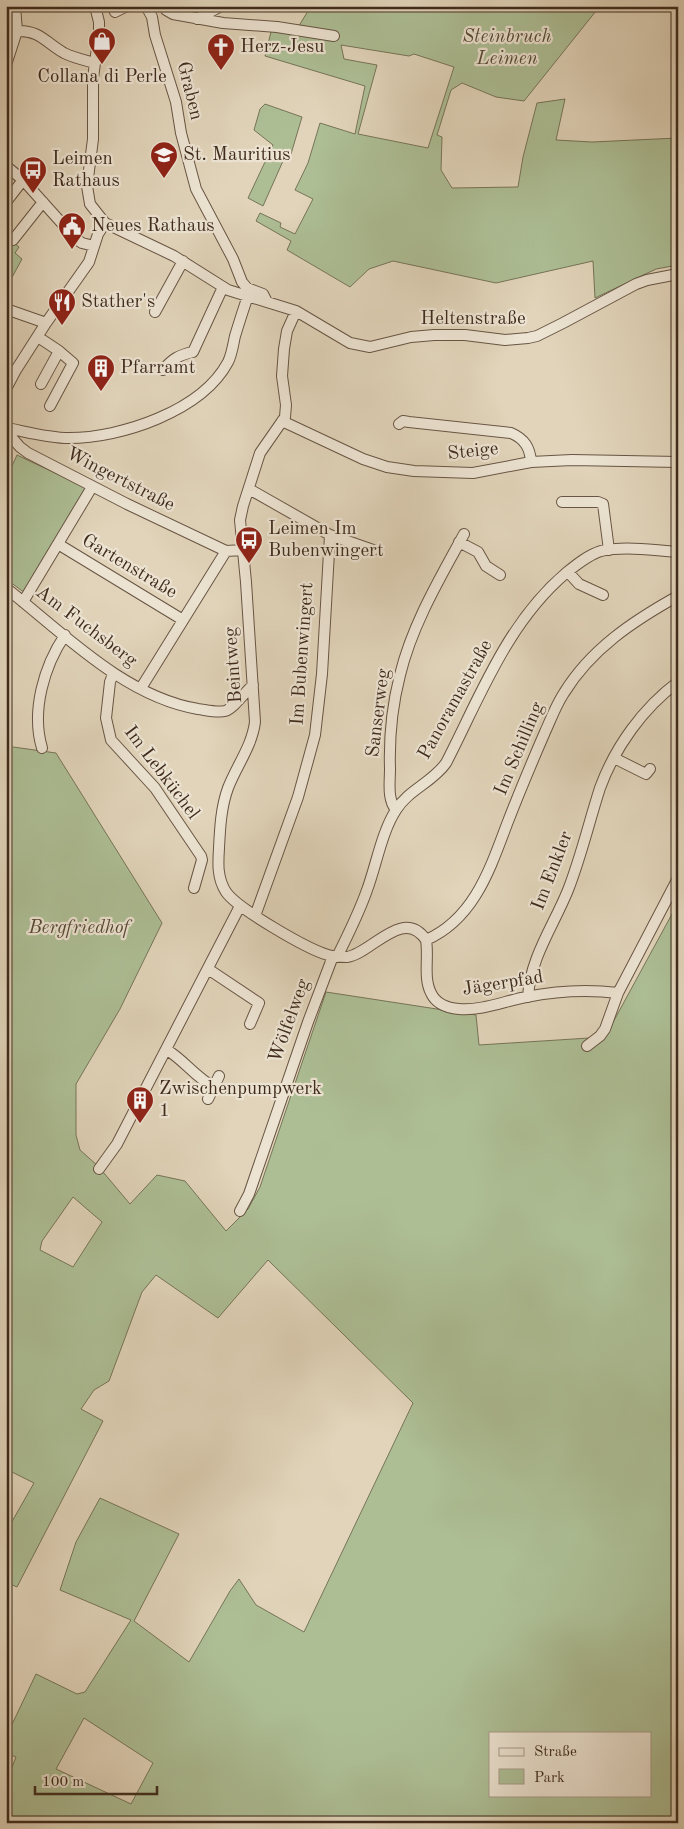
<svg xmlns="http://www.w3.org/2000/svg" width="684" height="1829" font-family="'Old Standard TT',serif">
  <style>
    .green { fill: #adbe95; stroke: #767458; fill-rule: evenodd }
    .lines { fill: none; stroke-linecap: round; stroke-linejoin: round }
    .minor-casing { stroke: #685544; stroke-width: 12 }
    .minor { stroke: #ece3d2; stroke-width: 10 }
    .labels { text-anchor: middle; dominant-baseline: central; stroke-width: 4.5; stroke-linejoin: round; paint-order: stroke }
    .park-label { font-size: 19px; font-style: italic; fill: #554834; stroke: #ece3d2 }
    .poi-label { font-size: 19px; fill: #3f2b1c; stroke: #ece3d2; text-anchor: start }
    .street-label { font-size: 19px; fill: #3f2b1c; stroke: #ece3d2 }
  </style>
  <rect width="100%" height="100%" fill="#e1d4ba"/>
  <filter id="stains"><feTurbulence type="fractalNoise" baseFrequency=".004" numOctaves="4"/><feColorMatrix values="0 0 0 0 .2 0 0 0 0 .09 0 0 0 0 .02 0 0 0 .5 -.17"/></filter>
  <radialGradient id="worn" r=".72"><stop offset=".6" stop-color="#630" stop-opacity="0"/><stop offset="1" stop-color="#630" stop-opacity=".3"/></radialGradient>
  <path class="green" d="M311,6h289l-76,95 -28,-4 -34,-14 -11,7 -14,45 5,2 -1,33 11,18 66,-1 5,-30 14,-54 28,-4 -9,41 36,2 86,-4v127l-22,4 -61,29 -2,-37 -97,22 -103,-22 -24,8 -19,18 -63,-37 4,-9 -35,-20 4,-8 21,10 -1,4 15,7 18,-35 -18,-9 13,-27 12,-40 35,11 10,-48 -100,-30 7,-28 25,1zM341,45l68,11 5,-2 40,13 -26,81 -70,-14 19,-69 -33,-6z
    M265,104l37,13 -11,37 -4,-2 -24,54 -15,-8 25,-53 -19,-15 6,-21z
    M6,237l13,10 -4,6 7,6 -12,22 -4,-2z
    M17,455l70,33 -62,105 -19,-14v-100z
    M6,746l50,7 106,170 -42,86 -44,75v51l4,15 18,16 32,38 27,-29 28,6 41,50 22,-22 12,-22 66,-195 150,23 3,30 126,-8 73,-134v920h-672v-40l10,-26 -10,-4v-16l30,-63 41,20 8,-2 46,-72 -71,-30 16,-48 24,-44 79,36 -45,87 55,41 41,-71 9,-12 17,26 48,27 109,-229 -145,-143 -50,58 -62,-43 -14,17 -33,89 -15,9 -13,19 22,12 -86,166 -11,-5v-50l28,-49 -28,-14zM73,1197l29,25 -29,45 -33,-17 2,-9zM84,1718l69,45 -22,41 -75,-35zM490,1733h160v62h-160z"/>
  <g class="lines">
    <g class="minor-casing">
      <path id="minor" d="M95,6l4,16v11l-6,45v61l-6,47 3,18 15,19 69,33 54,34 68,21 54,32 20,4 41,-10 23,-2h31l40,5 23,-2 9,-2 26,-13 73,-39 11,-4 31,-6
        M146,6l6,11 3,18 21,67 5,31 15,56 37,70 9,23 5,6 16,6 4,8
        M166,10l7,4 50,9 54,4 57,9
        M115,12l12,-6
        M197,19l24,-13
        M17,31c23,-1 29,12 47,22 10,5 20,7 31,10
        M6,65l11,-34 -2,-25
        M6,166l17,14 53,59 6,4 12,3
        M6,202l17,-22
        M13,240l30,-38
        M6,309l40,14
        M296,311l-9,20 -3,18 -2,27 4,29 -1,12 -25,36 -17,53 -3,14 6,62 9,140c-3,24 -18,43 -27,66 -7,19 -8,40 -9,60 -1,15 -2,30 7,44 12,17 81,57 102,63 6,2 13,2 19,2 24,-3 56,-51 79,-17 3,17 -3,38 5,53 5,11 16,15 28,16 22,2 46,-8 67,-12 30,-6 61,-8 92,-4
        M155,312l28,-51
        M38,337l21,14 14,12 -23,43
        M163,370c9,-11 16,-15 30,-18l30,-65
        M41,384l18,-33
        M6,389l10,-19 30,-47 43,-61 9,-28 7,-11
        M282,421l81,38 24,8 27,4 59,2 58,-11 41,-2 106,2
        M399,424l4,-3 6,1 102,11c14,6 19,15 20,29
        M6,431l14,16 8,6 99,51 99,47
        M7,431l5,-2c19,4 38,9 57,9 52,0 133,-27 159,-76 4,-8 5,-17 7,-26 4,-13 8,-26 13,-40
        M249,489l81,46
        M562,502h36l5,2 6,46
        M459,542l19,10 8,14 14,9
        M58,544l125,76
        M568,572l11,12 24,11
        M6,588c57,45 119,109 192,121 8,1 19,4 27,2 8,-2 21,-20 28,-26
        M23,602l69,-115
        M113,674l-3,8 -4,36 5,22 44,48 46,68 1,4 -8,28
        M141,688l85,-137 17,-1
        M42,748c-11,-37 2,-82 23,-113
        M614,758l32,16 4,-5
        M396,810c-9,-11 -6,-28 -6,-41 -1,-31 2,-63 10,-94 12,-50 40,-97 64,-141
        M255,916l43,-119 17,-62 7,-61 8,-139 43,15
        M426,940c48,-21 64,-71 81,-116 12,-31 25,-62 38,-92 6,-13 11,-27 19,-39 27,-44 69,-72 114,-97
        M337,957c11,-22 22,-44 30,-67 9,-24 15,-59 29,-80 12,-20 37,-28 50,-47 34,-66 61,-140 120,-190 10,-8 22,-18 35,-22 22,-5 54,-1 77,1
        M208,969l51,34 -9,21
        M528,997c2,-39 26,-72 40,-107 13,-33 21,-68 32,-102 15,-41 43,-80 78,-106
        M587,1046l13,-10 5,-7 13,-36 60,-115
        M167,1050c17,10 29,28 47,37
        M208,1099l11,-23
        M99,1169l18,-25 123,-238
        M240,1211l9,-17 59,-172 25,-66"/>
    </g>
    <use href="#minor" class="minor"/>
  </g>
  <defs>
    <g id="shop-pin" transform="scale(1.4375)"><path d="M0 17L-7.5 6A9.5 9.5 0 1 1 7.5 6Z" fill="#8f2418" stroke="#ece3d2"/><path d="M-5-2.5h2.3a2.7 3.5 0 0 1 5.4 0H5L5.5 6h-11ZM-1.5-2.5h3a1.5 2.3 0 0 0-3 0Z" fill="#fff"/></g>
    <g id="church-pin" transform="scale(1.4375)"><path d="M0 17L-7.5 6A9.5 9.5 0 1 1 7.5 6Z" fill="#8f2418" stroke="#ece3d2"/><path d="M-1.2-6h2.4v3.5h3.3v2.4h-3.3V6h-2.4V-.1h-3.3v-2.4h3.3Z" fill="#fff"/></g>
    <g id="school-pin" transform="scale(1.4375)"><path d="M0 17L-7.5 6A9.5 9.5 0 1 1 7.5 6Z" fill="#8f2418" stroke="#ece3d2"/><path d="M0-5L7-2L0 1L-7-2ZM-4 1L0 2.5L4 1V4Q0 6-4 4Z" fill="#fff"/></g>
    <g id="bus-pin" transform="scale(1.4375)"><path d="M0 17L-7.5 6A9.5 9.5 0 1 1 7.5 6Z" fill="#8f2418" stroke="#ece3d2"/><path d="M-5-6H5V4H4V6H2V4H-2V6H-4V4H-5ZM-3.5-4V0h7V-4ZM-3.5 1.2v1.5H-2V1.2ZM2 1.2v1.5H3.5V1.2Z" fill="#fff"/></g>
    <g id="civic-pin" transform="scale(1.4375)"><path d="M0 17L-7.5 6A9.5 9.5 0 1 1 7.5 6Z" fill="#8f2418" stroke="#ece3d2"/><path d="M-.6-6.5H3V-4.5H.6V-3L4-1V1h2V6H-6V1h2V-1L-.6-3ZM-1.2 2.5V6h2.4V2.5Z" fill="#fff"/></g>
    <g id="restaurant-pin" transform="scale(1.4375)"><path d="M0 17L-7.5 6A9.5 9.5 0 1 1 7.5 6Z" fill="#8f2418" stroke="#ece3d2"/><path d="M-5-6h1v4h1v-4h1v4h1v-4h1v5L-1.5 .5V6h-2V.5L-5-1ZM5-6V6H3V1.5H1.5Q1.5-4 5-6Z" fill="#fff"/></g>
    <g id="building-pin" transform="scale(1.4375)"><path d="M0 17L-7.5 6A9.5 9.5 0 1 1 7.5 6Z" fill="#8f2418" stroke="#ece3d2"/><path d="M-4-6H4V6H1V3H-1V6H-4ZM-2.5-4.3h1.7v1.8h-1.7ZM.8-4.3h1.7v1.8H.8ZM-2.5-1h1.7V.8h-1.7ZM.8-1h1.7V.8H.8Z" fill="#fff"/></g>
  </defs>
  <g fill-rule="evenodd">
    <use href="#shop-pin" x="102" y="41"/>
    <use href="#church-pin" x="221" y="47"/>
    <use href="#school-pin" x="164" y="155"/>
    <use href="#bus-pin" x="33" y="170"/>
    <use href="#civic-pin" x="72" y="226"/>
    <use href="#restaurant-pin" x="62" y="302"/>
    <use href="#building-pin" x="101" y="368"/>
    <use href="#bus-pin" x="249" y="540"/>
    <use href="#building-pin" x="140" y="1100"/>
  </g>
  <g class="labels">
    <g class="park-label">
      <text x="507" y="37">Steinbruch<tspan x="507" dy="22">Leimen</tspan></text>
      <text x="79" y="928">Bergfriedhof</text>
    </g>
    <g class="poi-label">
      <text x="240" y="47">Herz-Jesu</text>
      <text x="102" y="77" text-anchor="middle">Collana di Perle</text>
      <text x="183" y="155">St. Mauritius</text>
      <text x="52" y="159">Leimen<tspan x="52" dy="22">Rathaus</tspan></text>
      <text x="91" y="226">Neues Rathaus</text>
      <text x="81" y="302">Stather's</text>
      <text x="120" y="368">Pfarramt</text>
      <text x="268" y="529">Leimen Im<tspan x="268" dy="22">Bubenwingert</tspan></text>
      <text x="159" y="1089">Zwischenpumpwerk<tspan x="159" dy="22">1</tspan></text>
    </g>
    <g class="street-label">
      <text transform="translate(189 91) rotate(76)">Graben</text>
      <text x="473" y="319">Heltenstraße</text>
      <text transform="translate(473 452) rotate(-6)">Steige</text>
      <text transform="translate(120 480) rotate(27)">Wingertstraße</text>
      <text transform="translate(129 567) rotate(31)">Gartenstraße</text>
      <text transform="translate(86 627) rotate(37)">Am Fuchsberg</text>
      <text transform="translate(303 654) rotate(-86)">Im Bubenwingert</text>
      <text transform="translate(234 665) rotate(-94)">Beintweg</text>
      <text transform="translate(456 700) rotate(-61)">Panoramastraße</text>
      <text transform="translate(379 713) rotate(-83)">Sanserweg</text>
      <text transform="translate(520 749) rotate(-67)">Im Schilling</text>
      <text transform="translate(161 773) rotate(53)">Im Lebküchel</text>
      <text transform="translate(553 871) rotate(-69)">Im Enkler</text>
      <text transform="translate(503 984) rotate(-9)">Jägerpfad</text>
      <text transform="translate(290 1021) rotate(-70)">Wölfelweg</text>
    </g>
  </g>
  <rect width="684" height="1829" fill="none" stroke="#e1d4ba" stroke-width="25"/>
  <rect x="8" y="8" width="669" height="1814" fill="none" stroke="#3f2b1c" stroke-width="2.5"/>
  <rect x="12" y="12" width="659" height="1804" fill="none" stroke="#3f2b1c"/>
  <rect x="489" y="1732" width="162" height="65" fill="#ece3d2" stroke="#a79989"/>
  <rect x="499" y="1748" width="25" height="8" fill="#ece3d2" stroke="#a79989"/>
  <text x="534" y="1756" font-size="15" fill="#3f2b1c">Straße</text>
  <rect x="499" y="1769" width="25" height="15" fill="#adbe95" stroke="#a79989"/>
  <text x="534" y="1782" font-size="15" fill="#3f2b1c">Park</text>
  <path d="M35 1786v8h122v-8" fill="none" stroke="#3f2b1c" stroke-width="2.5"/>
  <text x="42" y="1786" font-size="15" fill="#3f2b1c" stroke="#ece3d2" stroke-width="4" paint-order="stroke">100 m</text>
  <rect width="100%" height="100%" filter="url(#stains)"/>
  <rect width="100%" height="100%" fill="url(#worn)"/>
</svg>
